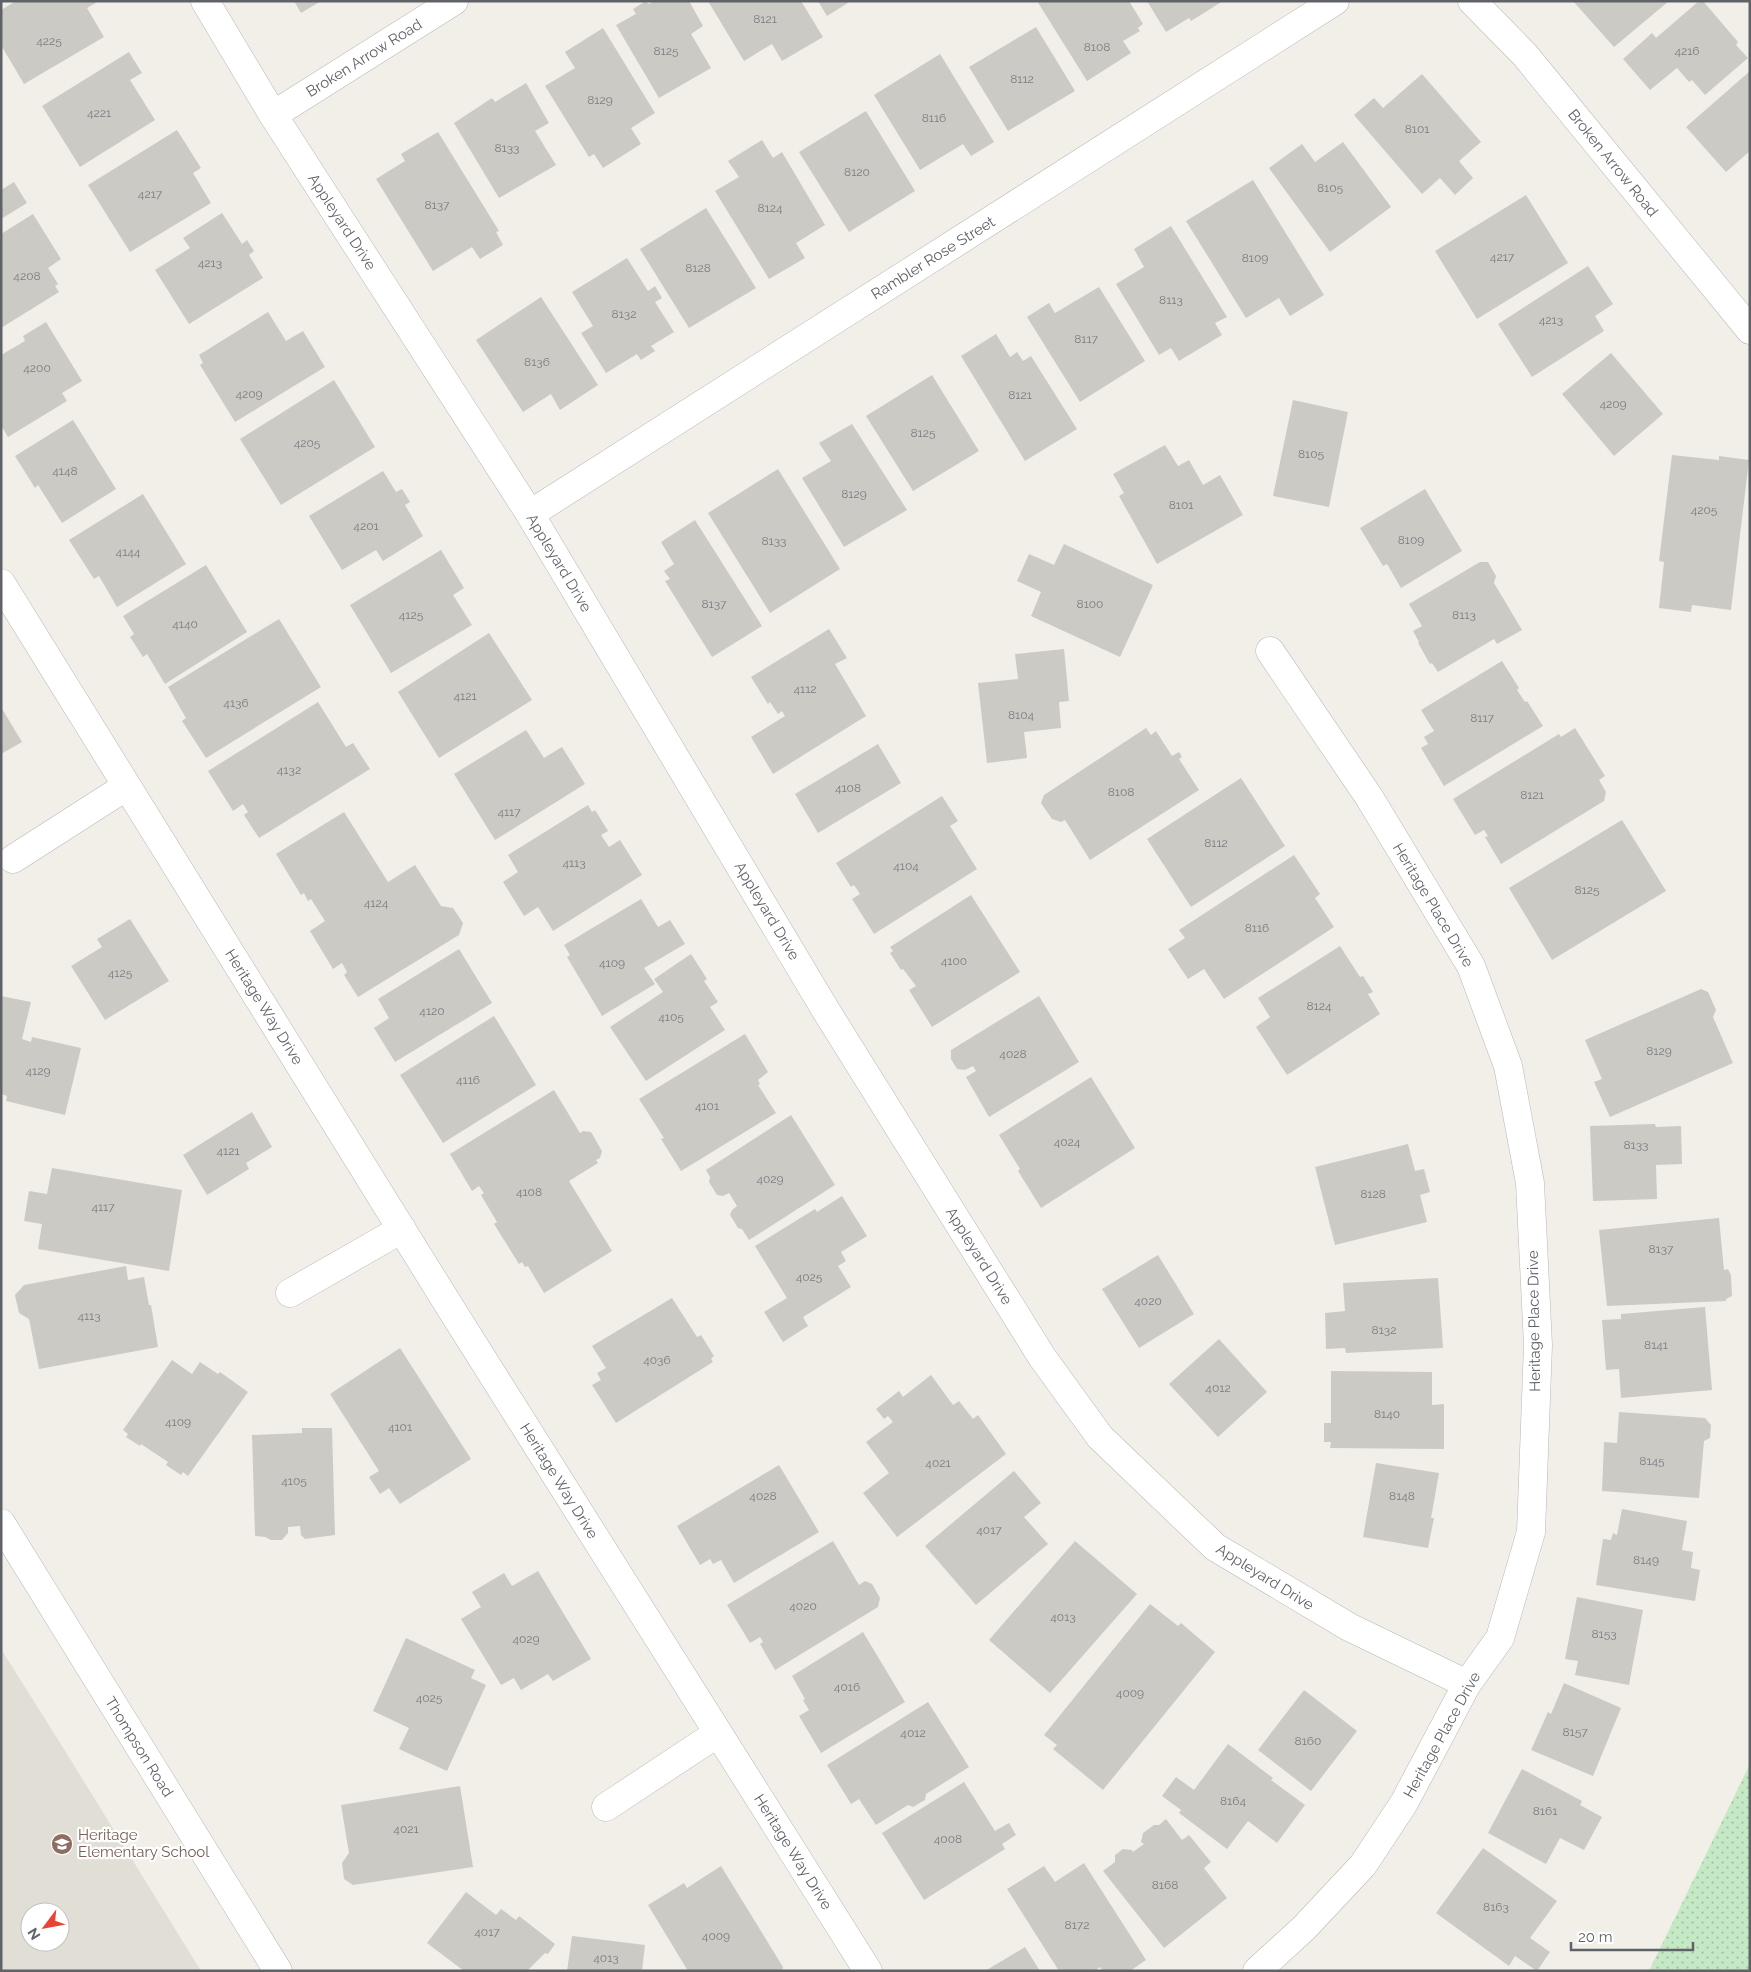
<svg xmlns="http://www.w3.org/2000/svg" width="1751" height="1972" font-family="Raleway,sans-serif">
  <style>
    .education { fill: #e1ded6; fill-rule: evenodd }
    .park { fill: url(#park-dots) }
    .building { fill: #cccac5 }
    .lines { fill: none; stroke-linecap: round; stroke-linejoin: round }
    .street-casing { stroke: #b5b8bc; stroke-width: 29 }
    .secondary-casing { stroke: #b6babf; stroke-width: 29 }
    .street { stroke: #fff; stroke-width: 28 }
    .secondary { stroke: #fff; stroke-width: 28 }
    .labels { text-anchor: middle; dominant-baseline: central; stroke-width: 4.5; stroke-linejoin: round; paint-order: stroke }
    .number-label { font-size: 12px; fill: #7a7d7f }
    .street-label { font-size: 15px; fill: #5f6368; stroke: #fff }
    .education-label { font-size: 15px; fill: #785e54; stroke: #fff; text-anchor: start }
  </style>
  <defs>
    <pattern id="park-dots" width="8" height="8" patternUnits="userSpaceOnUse" patternTransform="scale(1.25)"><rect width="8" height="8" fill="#c5e8c5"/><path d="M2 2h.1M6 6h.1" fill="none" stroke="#a3c0a4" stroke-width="1.8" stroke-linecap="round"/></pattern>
  </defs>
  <rect width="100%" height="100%" fill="#f1efe8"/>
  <path class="education" d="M1,1649l61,97 139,225h-200zM30,1912h30v30h-30z"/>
  <path class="park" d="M1750,1764v207h-101z"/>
  <path class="building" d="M16,1h83l-12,7 17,29 -80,47 -23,-39v-35z
    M294,1h27l-20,12z
    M646,1l3,3 5,-3h35l14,25 -12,8 20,34 -52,30 -43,-73 20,-11 -3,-5z
    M708,1h93l22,36 -41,24 -10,-17 -28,17z
    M818,1h33l-24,15z
    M1037,1h92l14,23 -5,4 2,3 -17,10 8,12 -44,28z
    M1147,1h76l-32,20 -2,-3 -23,14z
    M1573,1h96l-55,46z
    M1699,1h4l35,41 -2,3 12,13 -43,37 -13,-15 -3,2 -12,-14 -27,22 -27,-31 29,-26 4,5z
    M1036,27l39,64 -67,40 -39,-64z
    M603,28l52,85 -24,15 10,16 -38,24 -9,-14 -5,3 -44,-71 30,-18 -10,-16z
    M129,52l13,21 -12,7 25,40 -75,47 -38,-61z
    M940,54l54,88 -23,14 -8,-12 -43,26 -46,-75z
    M1750,71v80l-24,21 -40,-45z
    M1422,74l59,68 -22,19 14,17 -18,17 -15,-17 -18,16 -68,-79 20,-17 9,10z
    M526,83l23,40 -14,8 21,34 -57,33 -45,-75 38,-25 3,4z
    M866,111l49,80 -66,41 -50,-80z
    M177,130l24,38 -8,5 18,30 -81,49 -42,-67z
    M438,132l61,99 -3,1 7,13 -23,14 -8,-12 -39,24 -57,-92 29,-18 -4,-7z
    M762,140l11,18 9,-6 43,73 -29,18 9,15 -36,21 -54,-88 24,-14 -11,-16z
    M1343,142l48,65 -61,45 -61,-84 33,-24 13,18z
    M1253,180l71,115 -34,21 -11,-18 -33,20 -60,-97z
    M14,182l13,21 -26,16v-29z
    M1526,195l42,68 -91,56 -42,-68z
    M706,208l50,80 -67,40 -49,-79z
    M222,213l20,31 5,-4 7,11 -5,4 14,23 -74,46 -34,-54 35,-22 -7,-10z
    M33,214l28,45 -13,9 10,16 -3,2 4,6 -58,36v-94z
    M1171,226l56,91 -12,6 7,12 -43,26 -8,-13 -12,7 -43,-71 28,-17 -10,-18z
    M627,258l21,33 7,-5 7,12 -7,4 19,30 -23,14 4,5 -14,9 -4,-6 -31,19 -25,-40 12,-7 -21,-34z
    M1588,266l25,38 -18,12 9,15 -72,46 -34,-53z
    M1099,287l46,74 -65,41 -53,-85 22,-14 6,10z
    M541,297l57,88 -38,25 -9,-16 -28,18 -47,-72z
    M268,312l18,29 17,-10 22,36 -90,55 -35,-57 3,-2 -4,-8z
    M46,322l36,59 -20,12 5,8 -59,36 -7,-12v-70l24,-14 -2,-5z
    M996,334l14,23 7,-5 6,9 8,-5 46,73 -52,32 -64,-105z
    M1611,353l52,61 -49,42 -52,-62z
    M932,375l47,76 -66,40 -47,-75z
    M334,380l41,67 -94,58 -41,-66z
    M1293,400l55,12 -19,95 -56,-11z
    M73,420l43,69 -54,34 -24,-38 -3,3 -20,-32z
    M852,424l55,86 -63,37 -42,-69 29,-17 -12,-18z
    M1165,445l13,21 11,-6 14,25 17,-10 23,40 -86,49 -38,-68 5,-3 -11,-19z
    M1672,455l47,5v-4l30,4 -18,150 -39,-5 -1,7 -32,-4 5,-46 -5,-1z
    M778,469l62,100 -70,44 -62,-100z
    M383,471l13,21 6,-3 8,13 -5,3 18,31 -40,25 -7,-11 -34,20 -33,-54z
    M1425,489l37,62 -61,37 -14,-24 -4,2 -23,-38z
    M143,494l43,70 -69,43 -18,-31 -5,3 -25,-39z
    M695,520l67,106 -50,31 -47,-76 5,-2 -6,-8 10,-7 -13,-22z
    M1064,544l89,41 -33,72 -89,-41 10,-24 -24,-11 12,-27 25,11z
    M441,550l23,38 -11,7 19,30 -81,48 -41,-68z
    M1480,562h8l8,14 -2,7 28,47 -25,14 -3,-5 -56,33 -6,-9 -2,1 -12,-21 1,-1 -6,-11 9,-5 -13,-22z
    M206,565l41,67 -82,52 -18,-30 -4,3 -13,-20 4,-3 -11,-18z
    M279,619l42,68 -115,71 -24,-37 4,-3 -18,-31z
    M829,629l18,29 -12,6 31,52 -93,58 -22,-37 34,-21 -3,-5 -4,3 -8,-12 -2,2 -17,-27z
    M489,633l43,67 -93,58 -41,-66z
    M1064,649l5,52 -10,1 2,26 -37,4 3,26 -40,5 -9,-80 40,-4 -3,-25z
    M1502,661l17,27 -2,2 8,12 2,-1 16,25 -99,60 -23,-38 7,-4 -4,-7 10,-6 -13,-21z
    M318,702l28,45 7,-4 17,26 -111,69 -15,-23 4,-3 -5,-8 -10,7 -25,-40z
    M1,707l21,35 -21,12z
    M1146,728l5,7 5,-4 16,25 7,-4 3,5 -3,2 20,31 -109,70 -25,-40 -4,2 -9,-3 -11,-16 3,-8z
    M1575,728l30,48 -6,4 7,12 -2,9 -103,63 -16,-27 3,-1 -4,-6 -9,5 -22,-36 106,-65 2,3z
    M526,730l18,28 18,-11 23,37 -90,56 -41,-66z
    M878,744l23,39 -83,50 -23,-39z
    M1241,778l44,68 -94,61 -44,-68z
    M942,796l16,25 -8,5 27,43 -103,65 -22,-35 8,-5 -6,-9 -3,2 -15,-24z
    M588,805l4,7 3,-2 13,21 -7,4 8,12 11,-7 22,35 -89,56 -15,-24 -14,9 -21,-34 15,-10 -10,-17z
    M344,812l44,70 27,-17 26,41 12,2 10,15 -4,12 -101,62 -14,-22 3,-3 -5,-9 -9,6 -23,-38 15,-10 -14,-22 -3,2 -4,-8 -3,2 -25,-41z
    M1622,820l44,71 -114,69 -43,-72z
    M1294,855l26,39 -5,4 19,29 -110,72 -20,-30 -16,10 -20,-30 17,-11 -6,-8z
    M971,895l49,77 -88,55 -23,-37 7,-4 -13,-17 -2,1 -11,-17 3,-2 -3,-4z
    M641,899l17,28 12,-7 15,24 -41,24 11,16 -53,32 -35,-59 3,-2 -6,-10z
    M130,919l39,62 -64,39 -34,-54 31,-19 -5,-8z
    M1340,946l20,31 3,-1 10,16 -5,2 12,20 -93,61 -31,-48 14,-10 -12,-19z
    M459,949l33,54 -97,59 -21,-34 15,-10 -11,-19z
    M691,954l16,25 -3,2 14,21 -8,5 15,23 -79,51 -36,-54 53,-35 -9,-13z
    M1701,989l7,3 8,18 -3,7 20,46 -123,54 -16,-35 8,-3 -17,-39z
    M1,996l30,6 -9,37 9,3 1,-5 49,11 -16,67 -59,-14 1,-5 -6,-2z
    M1039,996l40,66 -90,55 -23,-40 10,-6 -3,-5 -8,4 -8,-1 -6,-10v-9z
    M494,1016l42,69 -93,58 -43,-68z
    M745,1034l23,38 -10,8 2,4 -2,1 18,28 -95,58 -20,-32 3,-1 -25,-39z
    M1091,1077l44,71 -94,60 -23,-37 2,-2 -21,-34z
    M554,1090l26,43 3,-2 8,1 11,19 -2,7 -4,2 2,3 -29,18 43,70 -68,42 -16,-27 -3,1 -3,-5 -3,2 -25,-40 3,-2 -16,-27 3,-2 -5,-7 -7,5 -22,-37z
    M252,1112l20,35 -26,16 3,6 -42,26 -24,-40z
    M791,1115l44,70 -86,55 -7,-11 -4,-1 -8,-13 2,-5 5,-4 -8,-13 -6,3 -6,-1 -8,-13 1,-5 -4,-7z
    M1655,1124l1,3 25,-1 1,38 -26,1 1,34 -64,2 -3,-75z
    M1408,1144l7,27 9,-2 6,23 -10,3 7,27 -92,23 -20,-78z
    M52,1168l130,22 -13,81 -131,-22 4,-25 -18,-3 5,-30 18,3z
    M842,1196l25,40 -26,16 5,9 -8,5 13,21 -48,30 5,9 -25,16 -19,-30 23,-14 -32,-52 60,-37 2,3z
    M1719,1218l5,52 4,-1 3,6 1,21 -6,3v2l-119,5 -8,-76z
    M1158,1255l36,59 -55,34 -37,-59z
    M126,1266l2,14 16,-3 5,28h2l7,42 -119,22 -10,-50 -10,-6 -4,-18 9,-10z
    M1438,1278l5,70 -97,5 -1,-5 -19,1 -1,-36 20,-2 -2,-28z
    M672,1298l25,39 4,-2 13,21 -3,3 2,3 -97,61 -24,-38 9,-5 -4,-7 9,-5 -14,-22z
    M1705,1307l7,83 -91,8 -2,-29 -13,1 -4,-50 19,-1v-5z
    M1219,1339l48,53 -49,45 -49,-53z
    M400,1348l71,111 -71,45 -11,-16 -9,6 -11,-17 10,-6 -49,-77z
    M172,1360l20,14 8,-12 18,12 2,-2 28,20 -60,84 -5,-4 -2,3 -15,-10 2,-3 -27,-18 -1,2 -14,-9 2,-3 -5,-4z
    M1331,1371l101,1v33l12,-1v45l-114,-1 1,-6h-7v-19h7z
    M931,1375l22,30 6,-4 14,18 5,-4 28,39 -109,83 -34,-44 26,-20 -23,-31 27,-20 -5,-6 -4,3 -8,-10 23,-18 4,6z
    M1619,1412l86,6 6,7 -1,13 -6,3 -5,57 -97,-7 2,-49 13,1z
    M302,1428h30l3,107 -30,4 -4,-4 -1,-9 -12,1v6l-6,7h-11l-6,-3 -10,-1 -3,-101 50,-2z
    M1376,1463l63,10 -8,45h3l-6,30 -65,-11z
    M779,1465l40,67 -85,51 -13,-23 -8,4 -3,-5 -10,6 -23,-39z
    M1014,1471l27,32 -17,14 24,27 -72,61 -51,-59z
    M1622,1509l65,12 -5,29 11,2 -2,16 9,2 -5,31 -99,-16 7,-46 8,1 2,-7 4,2z
    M833,1541l26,44 6,-4 7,3 8,14 -2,9 -103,63 -15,-26 3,-2 -3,-5 -10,6 -23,-38z
    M1075,1541l62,53 -87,99 -61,-53z
    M538,1571l53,88 -38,22 -5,-7 -27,16 -7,-12 -13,7 -40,-66 20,-12 -9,-15 32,-19 8,13z
    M1577,1597l66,13 -14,75 -54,-10 3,-14 -13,-2z
    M1150,1604l28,22 3,-3 34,29 -112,138 -50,-41 4,-4 -13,-10z
    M863,1632l42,70 -84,51 -22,-37 10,-6 -6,-10 2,-1 -13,-23z
    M406,1638l69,32 -4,8 15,7 -39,86 -48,-22 10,-21 -36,-17z
    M1564,1683l57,25 -28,68 -62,-26 17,-38 3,2z
    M1304,1690l53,41 -46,60 -53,-41z
    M928,1702l41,65 -43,27 -1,6 -12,7 -5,-2 -32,20 -17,-26 -8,5 -24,-39z
    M1228,1744l45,34 -2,2 34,25 -28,38 -29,-22 -21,28 -48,-36 2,-3 -19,-14 14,-19 18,13z
    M1522,1769l60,32 -2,4 22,12 -18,33 -24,-12 -14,26 -58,-31z
    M964,1782l31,49 14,-8 7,12 -14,9 3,5 -81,51 -42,-67z
    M460,1786l13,81 -120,18 -9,-6 -2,-16 7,-10 -8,-48z
    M1166,1819l16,21 7,-5 22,27 -7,6 23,30 -63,50 -61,-77 12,-9v-7l8,-6 9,1 1,2 11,-8 -3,-2 2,-9 11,-8h5z
    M1483,1848l74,53 -27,37 20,14 -13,19 -22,-15 -6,10 -73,-53z
    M1084,1863l62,97 -16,11h-27l-3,-4 -6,4h-35l-52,-82 37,-23 11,16z
    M721,1866l62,101 -1,4h-94l-40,-66 36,-22 3,5z
    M466,1892l30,23 5,-6 15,11 3,-4 36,28 -7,10 -3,-1 -18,18h-63l-37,-28z
    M572,1936l73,9 -3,26h-75z
    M1025,1947l15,24h-55z"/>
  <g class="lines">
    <g class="street-casing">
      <path id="street" d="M205,1l68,114 257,399 295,495 217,348 58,80 115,110 134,80 118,57
        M1472,1l53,54 225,275
        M273,115l181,-114
        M530,514l805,-513
        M1,583l442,713 425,675
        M13,859l114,-73
        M290,1293l112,-64
        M606,1807l112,-74
        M1257,1971l47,-43 59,-63 41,-62 63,-119 33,-46 31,-106 7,-187 -8,-162 -22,-117 -37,-100 -102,-169 -99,-146"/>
    </g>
    <g class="secondary-casing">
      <path id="secondary" d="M1,1523l277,448"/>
    </g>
    <use href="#street" class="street"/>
    <use href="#secondary" class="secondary"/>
  </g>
  <defs>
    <g id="school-disc" transform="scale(1.125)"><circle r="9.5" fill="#8d6e63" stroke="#fff"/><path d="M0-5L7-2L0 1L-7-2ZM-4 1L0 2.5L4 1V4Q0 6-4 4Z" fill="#fff"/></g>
  </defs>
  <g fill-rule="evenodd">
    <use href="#school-disc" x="62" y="1844"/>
  </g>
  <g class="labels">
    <g class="number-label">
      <text x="765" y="19">8121</text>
      <text x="49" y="41">4225</text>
      <text x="1097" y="47">8108</text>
      <text x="666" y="51">8125</text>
      <text x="1687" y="51">4216</text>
      <text x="1022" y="79">8112</text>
      <text x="600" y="100">8129</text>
      <text x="99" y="113">4221</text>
      <text x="934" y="118">8116</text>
      <text x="1417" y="129">8101</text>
      <text x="507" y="148">8133</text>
      <text x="857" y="172">8120</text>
      <text x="1330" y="188">8105</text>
      <text x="150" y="194">4217</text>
      <text x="437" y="205">8137</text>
      <text x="770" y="208">8124</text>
      <text x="1502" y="257">4217</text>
      <text x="1255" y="258">8109</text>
      <text x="210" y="263">4213</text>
      <text x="698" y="268">8128</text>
      <text x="27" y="276">4208</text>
      <text x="1171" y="300">8113</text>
      <text x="624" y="314">8132</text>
      <text x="1551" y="320">4213</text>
      <text x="1086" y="339">8117</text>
      <text x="537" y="362">8136</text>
      <text x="37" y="368">4200</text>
      <text x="249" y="394">4209</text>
      <text x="1020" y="395">8121</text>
      <text x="1613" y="404">4209</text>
      <text x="923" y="433">8125</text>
      <text x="307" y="443">4205</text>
      <text x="1311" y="454">8105</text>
      <text x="65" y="471">4148</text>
      <text x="854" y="494">8129</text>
      <text x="1181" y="505">8101</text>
      <text x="1704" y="510">4205</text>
      <text x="366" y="526">4201</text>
      <text x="1411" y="540">8109</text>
      <text x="774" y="541">8133</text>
      <text x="128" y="552">4144</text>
      <text x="714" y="604">8137</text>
      <text x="1090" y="604">8100</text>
      <text x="411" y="615">4125</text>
      <text x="1464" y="615">8113</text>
      <text x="185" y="624">4140</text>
      <text x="805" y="689">4112</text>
      <text x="465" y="696">4121</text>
      <text x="236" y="703">4136</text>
      <text x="1021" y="715">8104</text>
      <text x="1482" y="718">8117</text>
      <text x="289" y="770">4132</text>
      <text x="848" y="788">4108</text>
      <text x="1121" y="792">8108</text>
      <text x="1532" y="795">8121</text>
      <text x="509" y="812">4117</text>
      <text x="1216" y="843">8112</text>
      <text x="574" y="863">4113</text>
      <text x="906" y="866">4104</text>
      <text x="1587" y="890">8125</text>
      <text x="376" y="903">4124</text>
      <text x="1257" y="928">8116</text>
      <text x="954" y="961">4100</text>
      <text x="612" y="963">4109</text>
      <text x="120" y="973">4125</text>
      <text x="1319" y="1006">8124</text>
      <text x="432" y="1011">4120</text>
      <text x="671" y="1017">4105</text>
      <text x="1659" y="1051">8129</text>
      <text x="1013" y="1054">4028</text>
      <text x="38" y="1071">4129</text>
      <text x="468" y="1080">4116</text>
      <text x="707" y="1106">4101</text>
      <text x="1067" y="1142">4024</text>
      <text x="1636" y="1145">8133</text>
      <text x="228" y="1151">4121</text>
      <text x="770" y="1179">4029</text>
      <text x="529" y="1192">4108</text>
      <text x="1373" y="1194">8128</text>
      <text x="103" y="1207">4117</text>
      <text x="1661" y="1249">8137</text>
      <text x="809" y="1277">4025</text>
      <text x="1148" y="1301">4020</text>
      <text x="89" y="1316">4113</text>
      <text x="1384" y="1330">8132</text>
      <text x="1656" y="1345">8141</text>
      <text x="657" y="1360">4036</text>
      <text x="1218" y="1388">4012</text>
      <text x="1387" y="1414">8140</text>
      <text x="178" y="1422">4109</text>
      <text x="400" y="1427">4101</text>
      <text x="1652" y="1461">8145</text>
      <text x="938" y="1463">4021</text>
      <text x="294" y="1481">4105</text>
      <text x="763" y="1496">4028</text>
      <text x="1402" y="1496">8148</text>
      <text x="989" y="1530">4017</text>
      <text x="1646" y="1560">8149</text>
      <text x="803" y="1606">4020</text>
      <text x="1063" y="1617">4013</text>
      <text x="1604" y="1634">8153</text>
      <text x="526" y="1639">4029</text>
      <text x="847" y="1687">4016</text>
      <text x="1130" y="1693">4009</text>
      <text x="429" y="1698">4025</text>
      <text x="1575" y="1732">8157</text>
      <text x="913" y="1733">4012</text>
      <text x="1308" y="1741">8160</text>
      <text x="1233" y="1801">8164</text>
      <text x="1545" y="1811">8161</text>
      <text x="406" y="1829">4021</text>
      <text x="948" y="1839">4008</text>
      <text x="1165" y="1885">8168</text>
      <text x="1496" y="1907">8163</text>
      <text x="1077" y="1925">8172</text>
      <text x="487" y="1932">4017</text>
      <text x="716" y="1936">4009</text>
      <text x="606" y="1958">4013</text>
    </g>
    <g class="street-label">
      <text transform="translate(364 58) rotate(-32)">Broken Arrow Road</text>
      <text transform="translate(1613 163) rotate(51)">Broken Arrow Road</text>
      <text transform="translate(342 222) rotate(57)">Appleyard Drive</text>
      <text transform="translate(933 258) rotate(-32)">Rambler Rose Street</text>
      <text transform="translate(559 563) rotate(59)">Appleyard Drive</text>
      <text transform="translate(1433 905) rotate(59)">Heritage Place Drive</text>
      <text transform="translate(767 911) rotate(59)">Appleyard Drive</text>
      <text transform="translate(264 1007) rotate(58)">Heritage Way Drive</text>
      <text transform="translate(979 1256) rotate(58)">Appleyard Drive</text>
      <text transform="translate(1534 1321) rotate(-91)">Heritage Place Drive</text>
      <text transform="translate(559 1481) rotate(58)">Heritage Way Drive</text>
      <text transform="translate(1265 1577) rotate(32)">Appleyard Drive</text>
      <text transform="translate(1442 1735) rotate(-61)">Heritage Place Drive</text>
      <text transform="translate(139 1747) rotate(58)">Thompson Road</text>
      <text transform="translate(793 1852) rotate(58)">Heritage Way Drive</text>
    </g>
    <g class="education-label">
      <text x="78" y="1835">Heritage<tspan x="78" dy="17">Elementary School</tspan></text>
    </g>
  </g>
  <rect width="1751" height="1972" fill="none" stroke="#5f6368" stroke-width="5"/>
  <g transform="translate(45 1927) rotate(238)"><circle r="24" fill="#ffffff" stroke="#bfc1c3"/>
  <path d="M0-4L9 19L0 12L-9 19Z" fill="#ea4335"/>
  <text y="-8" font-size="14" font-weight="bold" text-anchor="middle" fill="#5f6368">N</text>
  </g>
  <path d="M1571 1942v8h122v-8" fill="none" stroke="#5f6368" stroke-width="2.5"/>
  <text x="1578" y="1942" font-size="15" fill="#5f6368" stroke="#ffffff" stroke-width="4" paint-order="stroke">20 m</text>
</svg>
